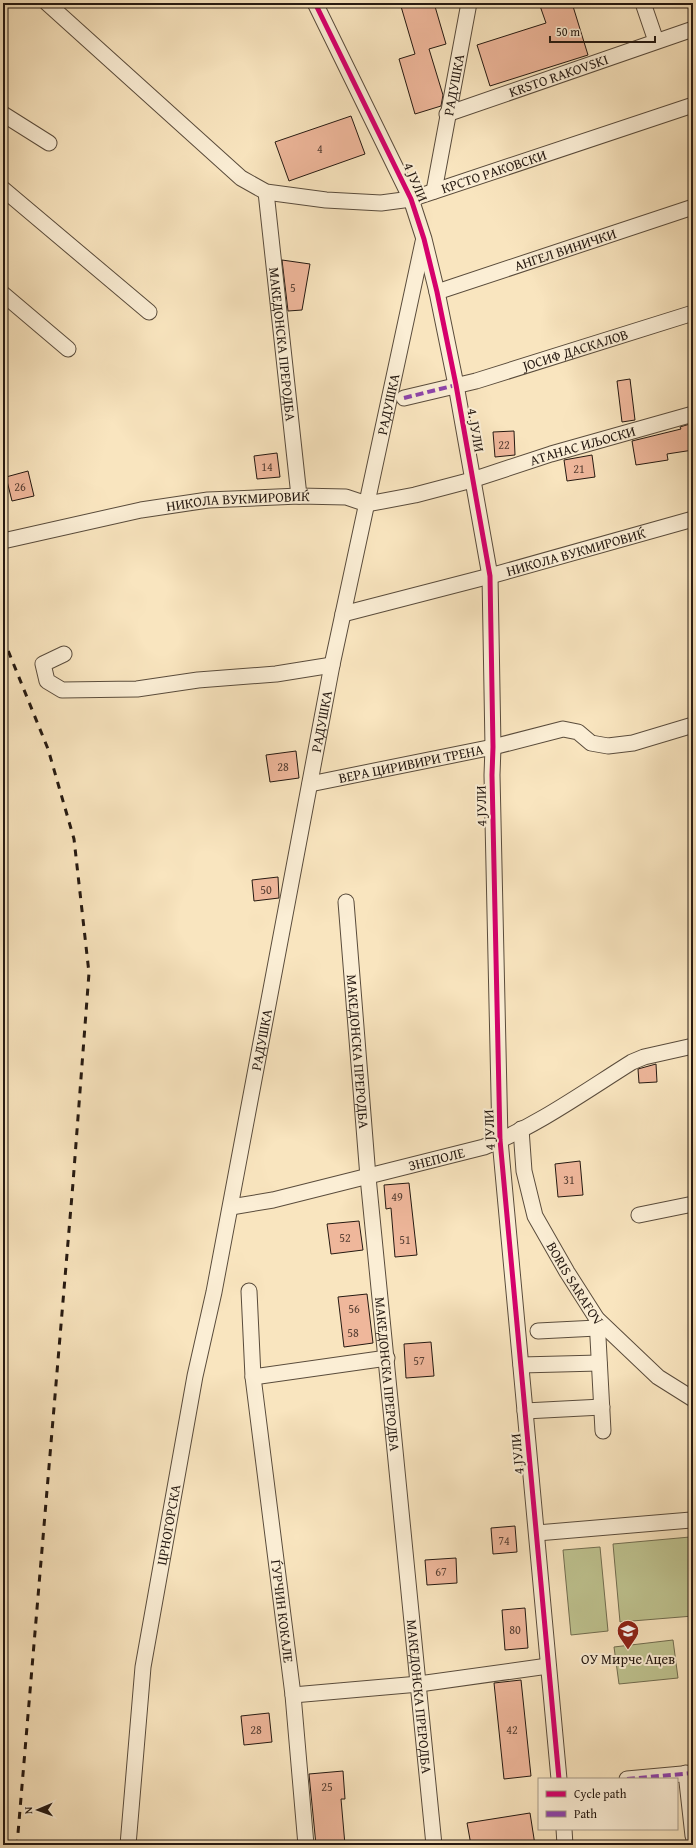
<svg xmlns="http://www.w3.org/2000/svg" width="696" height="1848" font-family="'Gentium Book Plus',serif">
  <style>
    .green { fill: #bfc491; stroke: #726e51 }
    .building { fill: #efb79b; stroke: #251911 }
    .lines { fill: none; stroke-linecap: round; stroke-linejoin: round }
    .minor-casing { stroke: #5a4c3c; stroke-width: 17 }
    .minor { stroke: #fbeed5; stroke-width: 15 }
    .rail { stroke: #251911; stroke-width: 3; stroke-dasharray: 7 7; stroke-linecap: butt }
    .quiet { stroke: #8e44ad; stroke-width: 4; stroke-dasharray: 8 4; stroke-linecap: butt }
    .cycleway-casing { stroke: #fbeed5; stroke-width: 8 }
    .cycleway { stroke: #d6006c; stroke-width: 5 }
    .labels { text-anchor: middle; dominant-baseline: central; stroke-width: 4; stroke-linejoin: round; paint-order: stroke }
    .number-label { font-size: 12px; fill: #584034 }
    .street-label { font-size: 14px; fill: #251911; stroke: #fbeed5 }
    .poi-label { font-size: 14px; fill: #251911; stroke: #fbeed5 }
  </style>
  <rect width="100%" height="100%" fill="#f9e5bf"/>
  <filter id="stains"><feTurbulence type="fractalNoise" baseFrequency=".005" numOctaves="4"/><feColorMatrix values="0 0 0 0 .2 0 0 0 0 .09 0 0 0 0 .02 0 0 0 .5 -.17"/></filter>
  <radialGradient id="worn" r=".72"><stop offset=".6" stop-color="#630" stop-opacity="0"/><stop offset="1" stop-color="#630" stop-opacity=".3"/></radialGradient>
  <path class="green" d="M690,1537l3,34v45l-73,6 -7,-78z
    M600,1547l8,84 -37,4 -8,-85z
    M673,1640l5,38 -59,6 -5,-37z"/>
  <path class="building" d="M400,3h34l12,41 -17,5 14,46 -2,11 -26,8 -16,-55 16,-5z
    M539,3h33l16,52 -98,31 -13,-41 69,-22z
    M351,116l14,38 -76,27 -14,-39z
    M282,260l28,4 -8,46 -14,1z
    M630,379l5,41 -13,2 -5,-41z
    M693,423v27l-26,4 1,6 -32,5 -4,-24 49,-12 -1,-2z
    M514,431l1,24 -20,2 -2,-25z
    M277,453l3,24 -23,2 -3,-23z
    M592,455l3,22 -28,4 -3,-21z
    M28,471l6,25 -22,5 -6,-24z
    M296,751l3,27 -29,4 -4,-27z
    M278,877l1,21 -25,3 -2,-21z
    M656,1064l1,18 -18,1 -1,-14z
    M580,1161l3,34 -25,2 -3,-33z
    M409,1183l8,72 -22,2 -4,-49 -5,1 -2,-24z
    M359,1221l4,29 -32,4 -4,-30z
    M367,1294l6,49 -29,4 -6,-50z
    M431,1342l3,34 -28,2 -2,-34z
    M515,1526l2,26 -24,2 -2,-26z
    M456,1558l1,25 -30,2 -2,-25z
    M525,1608l3,40 -23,2 -3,-40z
    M521,1680l10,96 -27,3 -10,-96z
    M269,1713l3,29 -28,3 -3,-29z
    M343,1771l2,28h-4l4,46h-29l-7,-71z
    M530,1813l5,32h-64l-4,-22z"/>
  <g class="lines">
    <g class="minor-casing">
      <g id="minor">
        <path id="s1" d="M47,3l194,175 25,14 60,8 55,3 30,-4 282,-94"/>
        <path d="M315,3l96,196 13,40 13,53 19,93 34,191 3,171 -1,28 8,365 59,639"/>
        <path d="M643,3l13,38"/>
        <path d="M3,114l46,29"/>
        <path id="s2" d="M447,114l246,-85"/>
        <path d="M3,189l146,123"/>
        <path id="s3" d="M434,191l35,-188"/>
        <path id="s4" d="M266,192l33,304"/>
        <path id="s5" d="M437,292l256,-85"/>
        <path d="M3,294l65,55"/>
        <path id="s6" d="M404,398l72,-17 217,-68"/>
        <path id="s7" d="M3,541l138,-31 67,-10 91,-4 47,1 21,7 48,-9 57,-15 79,-26 142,-40"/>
        <path id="s8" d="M343,614l147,-38 203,-57"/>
        <path d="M64,654l-21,10 4,17 15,9 75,-1 61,-9 78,-6 56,-9"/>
        <path id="s9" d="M310,784l183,-37 70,-18 15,3 13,11 17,3 25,-3 60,-18"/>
        <path id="s10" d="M346,902l22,275 66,668"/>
        <path id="s11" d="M521,1129l3,42 11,45 32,56 30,47 61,58 35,22"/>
        <path id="s12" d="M231,1207l42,-7 211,-53c53,-21 100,-55 148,-85l12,-5 49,-11"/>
        <path d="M639,1215l54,-11"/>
        <path id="s13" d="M249,1291l4,86 40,318 13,150"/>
        <path d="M597,1319l6,112"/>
        <path d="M538,1331l59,-3"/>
        <path d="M521,1365l78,-2"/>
        <path d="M253,1377l134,-19"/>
        <path d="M525,1411l77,-4"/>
        <path d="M537,1533l154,-13"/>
        <path d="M293,1695l126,-11 129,-18"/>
        <path d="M686,1773l7,63"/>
        <path d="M627,1779l66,-6"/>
        <path d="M564,1829l1,16"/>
        <path id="s14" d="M128,1845l15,-178 52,-291 19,-84 118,-627 91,-423"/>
      </g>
    </g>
    <use href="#minor" class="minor"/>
    <path class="rail" d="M3,638l45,111 26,90 15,134 -16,210 -56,662"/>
    <path class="quiet" d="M404,398l52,-13
      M627,1779l66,-6"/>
    <g class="cycleway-casing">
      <path id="cycleway" d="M315,3l96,196 13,40 13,53 19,93 34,191 3,171 -1,28 8,365 59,639"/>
    </g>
    <use href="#cycleway" class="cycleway"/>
  </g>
  <defs>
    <g id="school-pin" transform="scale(1.15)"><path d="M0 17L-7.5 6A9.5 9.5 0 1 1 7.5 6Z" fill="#8f2418" stroke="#fbeed5"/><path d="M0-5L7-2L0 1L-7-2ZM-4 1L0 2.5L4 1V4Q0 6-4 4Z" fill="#fff"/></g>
  </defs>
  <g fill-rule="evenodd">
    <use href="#school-pin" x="628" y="1631"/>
  </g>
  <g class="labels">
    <g class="number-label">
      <text x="320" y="148">4</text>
      <text x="293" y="287">5</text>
      <text x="504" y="444">22</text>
      <text x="267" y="466">14</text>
      <text x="579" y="468">21</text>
      <text x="20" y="486">26</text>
      <text x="283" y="766">28</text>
      <text x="266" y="889">50</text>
      <text x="569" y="1179">31</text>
      <text x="397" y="1196">49</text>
      <text x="345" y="1237">52</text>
      <text x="405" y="1239">51</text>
      <text x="354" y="1308">56</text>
      <text x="353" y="1332">58</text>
      <text x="419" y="1360">57</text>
      <text x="504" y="1540">74</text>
      <text x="441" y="1571">67</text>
      <text x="515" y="1629">80</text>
      <text x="256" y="1729">28</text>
      <text x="512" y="1729">42</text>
      <text x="327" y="1786">25</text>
    </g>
    <g class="street-label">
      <text stroke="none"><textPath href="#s2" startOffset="118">KRSTO RAKOVSKI</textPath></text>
      <text stroke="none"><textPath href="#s3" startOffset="108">РАДУШКА</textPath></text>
      <text stroke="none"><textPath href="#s1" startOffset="523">КРСТО РАКОВСКИ</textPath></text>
      <text transform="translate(416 182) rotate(67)">4 ЈУЛИ</text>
      <text stroke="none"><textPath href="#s5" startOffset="135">АНГЕЛ ВИНИЧКИ</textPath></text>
      <text stroke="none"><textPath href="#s4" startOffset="153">МАКЕДОНСКА ПРЕРОДБА</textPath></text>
      <text stroke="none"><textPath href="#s6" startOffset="178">ЈОСИФ ДАСКАЛОВ</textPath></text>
      <text stroke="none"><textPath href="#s14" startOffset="1465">РАДУШКА</textPath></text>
      <text transform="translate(476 430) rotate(80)">4. ЈУЛИ</text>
      <text stroke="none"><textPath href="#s7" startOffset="593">AТАНАС ИЉОСКИ</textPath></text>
      <text stroke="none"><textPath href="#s7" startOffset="239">НИКОЛА ВУКМИРОВИЌ</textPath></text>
      <text stroke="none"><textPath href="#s8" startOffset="241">НИКОЛА ВУКМИРОВИЌ</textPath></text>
      <text stroke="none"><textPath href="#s14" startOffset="1141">РАДУШКА</textPath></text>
      <text stroke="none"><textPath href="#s9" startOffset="103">ВЕРА ЦИРИВИРИ ТРЕНА</textPath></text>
      <text transform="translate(481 806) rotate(-91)">4 ЈУЛИ</text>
      <text stroke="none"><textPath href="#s14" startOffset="817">РАДУШКА</textPath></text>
      <text stroke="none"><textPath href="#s10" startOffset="150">МАКЕДОНСКА ПРЕРОДБА</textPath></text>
      <text transform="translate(489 1130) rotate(-92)">4 ЈУЛИ</text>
      <text stroke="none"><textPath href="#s12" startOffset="211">ЗНЕПОЛЕ</textPath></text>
      <text stroke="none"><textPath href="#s11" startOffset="167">BORIS SARAFOV</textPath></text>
      <text stroke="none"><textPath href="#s10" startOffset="474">МАКЕДОНСКА ПРЕРОДБА</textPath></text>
      <text transform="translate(517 1454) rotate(-95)">4 ЈУЛИ</text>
      <text stroke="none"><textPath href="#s14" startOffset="323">ЦРНОГОРСКА</textPath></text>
      <text stroke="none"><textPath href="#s13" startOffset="322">ЃУРЧИН КОКАЛЕ</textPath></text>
      <text stroke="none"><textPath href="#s10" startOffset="798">МАКЕДОНСКА ПРЕРОДБА</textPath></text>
    </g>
    <g class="poi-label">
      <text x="628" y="1659">ОУ Мирче Ацев</text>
    </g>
  </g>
  <rect width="696" height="1848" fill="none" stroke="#f9e5bf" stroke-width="16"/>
  <rect x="4" y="4" width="688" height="1840" fill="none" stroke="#251911" stroke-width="2"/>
  <rect x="8" y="8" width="680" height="1832" fill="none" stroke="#251911"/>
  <rect x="538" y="1778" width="140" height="52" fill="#fbeed5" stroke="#a59987"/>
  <rect x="546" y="1791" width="20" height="6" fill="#d6006c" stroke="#a59987"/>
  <text x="574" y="1798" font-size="12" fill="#251911">Cycle path</text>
  <rect x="546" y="1811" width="20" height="6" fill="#8e44ad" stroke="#a59987"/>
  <text x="574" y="1818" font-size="12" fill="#251911">Path</text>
  <g transform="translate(38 1810) rotate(268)" stroke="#fbeed5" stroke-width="3" paint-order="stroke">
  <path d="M0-3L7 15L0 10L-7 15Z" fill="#251911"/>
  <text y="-6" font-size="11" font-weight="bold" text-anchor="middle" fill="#251911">N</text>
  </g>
  <path d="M550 36v6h105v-6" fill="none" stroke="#251911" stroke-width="2"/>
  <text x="556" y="36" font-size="12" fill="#251911" stroke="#fbeed5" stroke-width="3" paint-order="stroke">50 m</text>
  <rect width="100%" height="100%" filter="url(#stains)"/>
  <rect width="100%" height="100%" fill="url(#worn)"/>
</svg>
